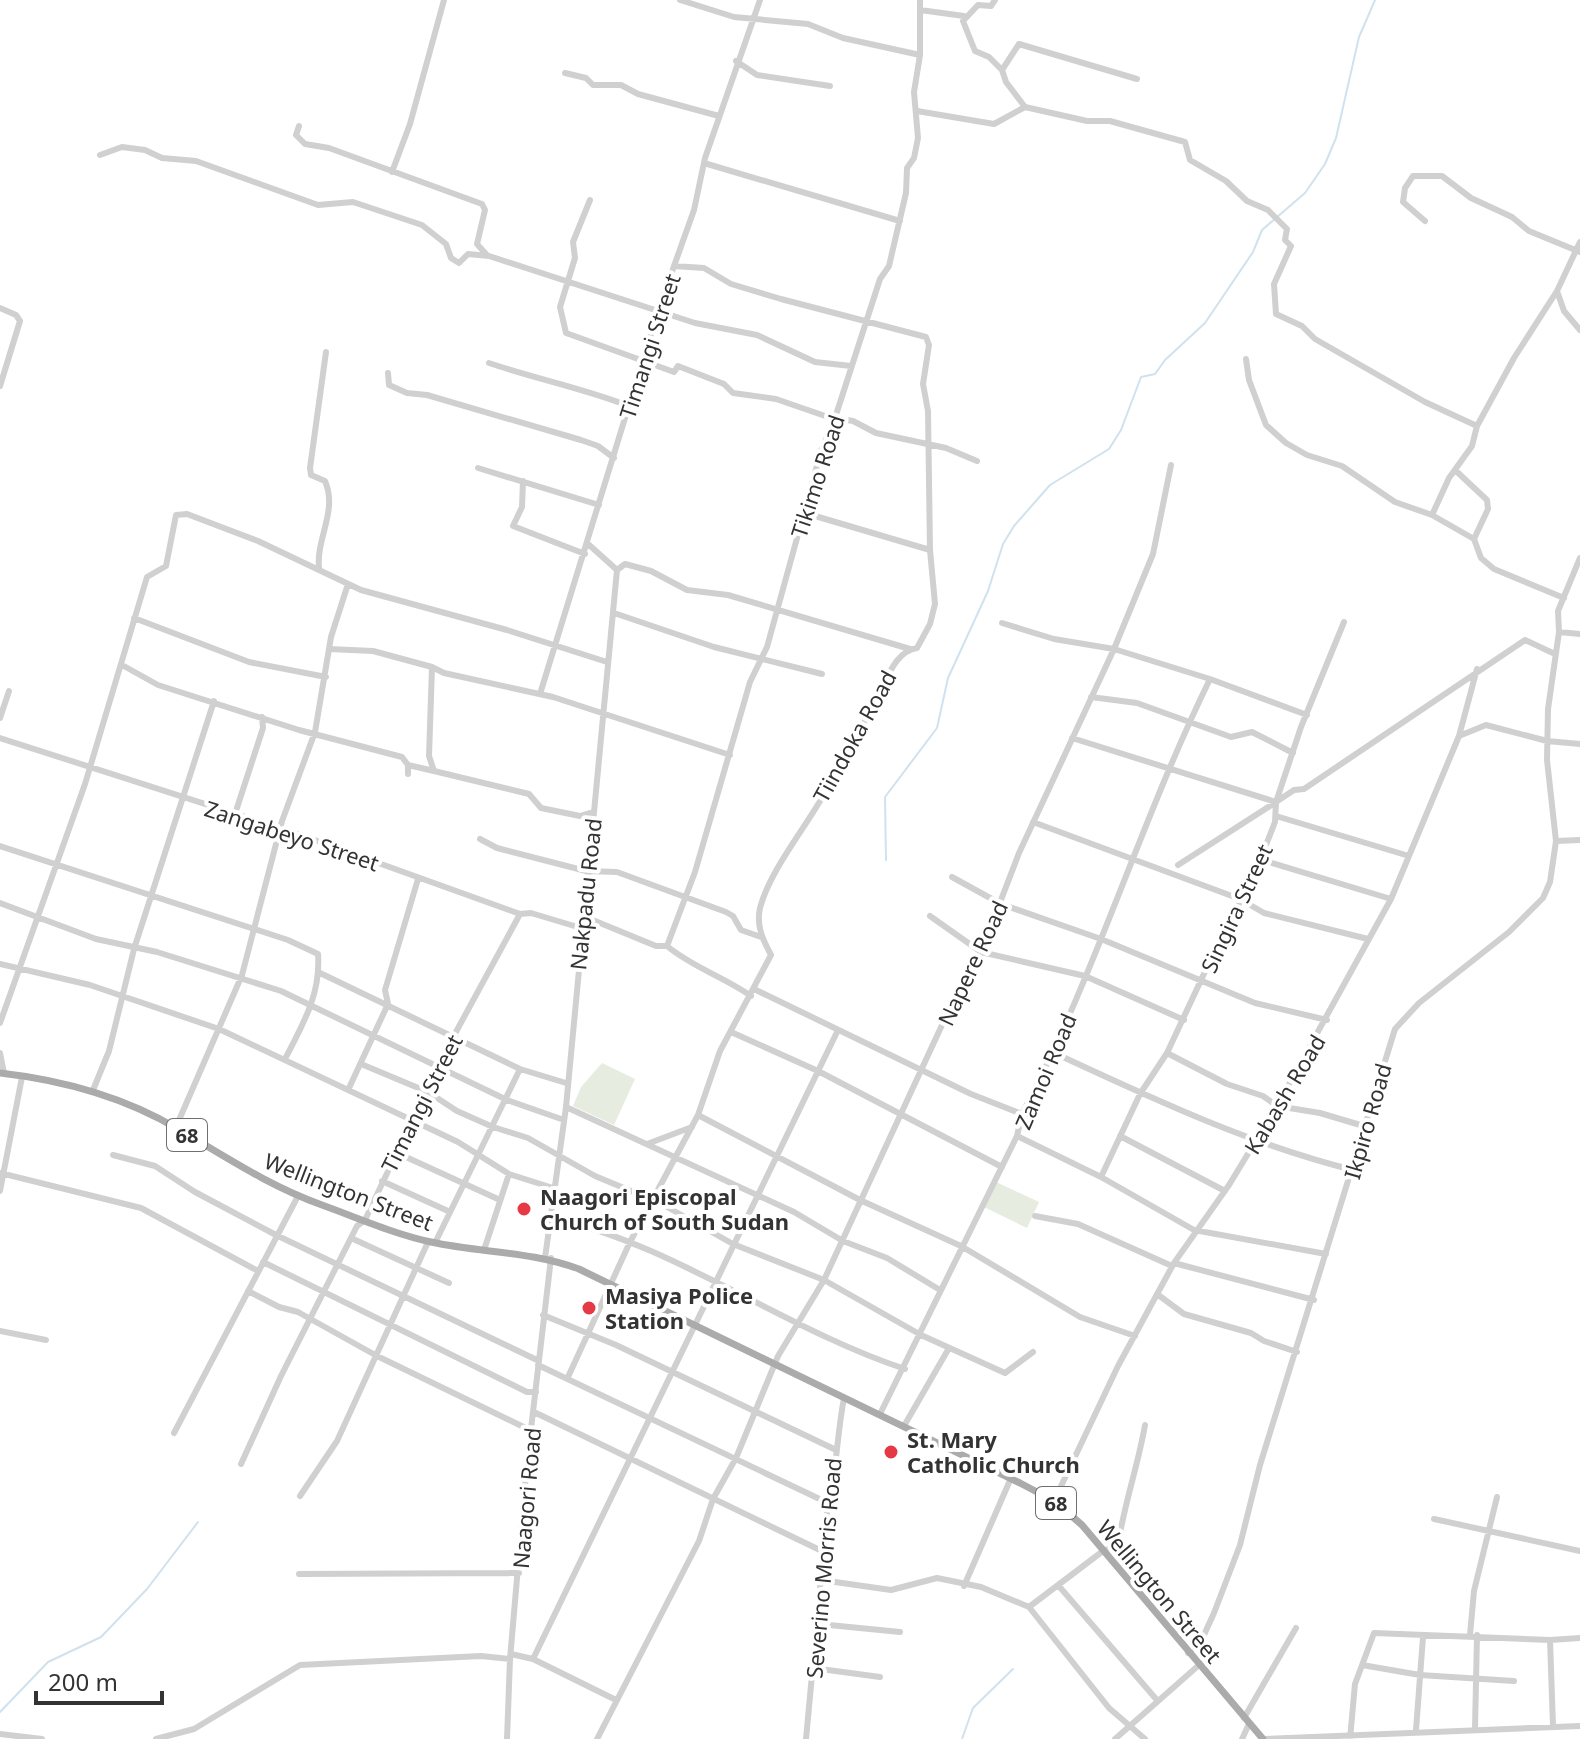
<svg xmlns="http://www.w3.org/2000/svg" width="1580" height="1739" font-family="'Noto Sans',sans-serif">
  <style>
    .green { fill: #e6ecdf }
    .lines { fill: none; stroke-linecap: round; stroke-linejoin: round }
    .stream { stroke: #cfe2ee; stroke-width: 2 }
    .minor { stroke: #d0d0d0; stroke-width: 6 }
    .major { stroke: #ababab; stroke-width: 7 }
    .poi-dot { fill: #e63946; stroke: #fff; stroke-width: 3 }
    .labels { text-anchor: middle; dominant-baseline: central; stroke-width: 8; stroke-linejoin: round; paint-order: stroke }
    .shield { fill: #fff; stroke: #707070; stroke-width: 2 }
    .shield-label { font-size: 20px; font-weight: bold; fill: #333 }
    .street-label { font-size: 22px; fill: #333; stroke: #fff }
    .poi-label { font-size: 22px; font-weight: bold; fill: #333; stroke: #fff; text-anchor: start }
  </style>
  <rect width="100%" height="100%" fill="#fff"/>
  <path class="green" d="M602,1063l33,16 -21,46 -41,-19 8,-19z
    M996,1182l43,20 -12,26 -43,-21z"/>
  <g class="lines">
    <path class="stream" d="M886,860l-1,-63 52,-69 11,-50 40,-87 15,-47 11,-18 36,-41 59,-36 12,-19 20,-53 14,-3 10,-14 40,-37 48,-71 9,-22 43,-37 20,-29 11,-26 23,-101 16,-37
      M0,1712l48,-50 53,-25 46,-48 51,-67
      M962,1739l11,-31 40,-39"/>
    <path class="minor" d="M680,0l54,17 74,7 35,14 77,17
      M995,0l-4,6 -13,-1 -15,16 12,30 14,6 13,13 4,12 19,25 62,14h23l75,21 5,18 36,21 21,20 21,9 19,19 -2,11 6,6 -17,38 2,30 26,12 13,13 110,63 52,24
      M920,10l44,6
      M736,61l21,14 73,11
      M1002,70l17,-26 118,35
      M565,73l21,5 7,7h28l17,9 81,22
      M917,111l77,13 31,-17
      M299,126l-3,9 9,9 24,4 153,56 3,6 -8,34 9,10
      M100,155l22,-8 23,3 17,8 34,3 122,44 35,-3 69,23 24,19 5,14 8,5 9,-9 21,2 206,67 62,12 58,27 36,4
      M704,163l196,58
      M392,172l18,-48 34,-124
      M590,200l-17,42 2,16 -15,49 6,26 108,39 4,-6 46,18 9,9 43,6 52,18 25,4 23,12 70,15 31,13
      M1425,221l-22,-19 2,-14 8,-12h29l29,22 41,19 17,14 51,21
      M1557,291l7,20 16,19
      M0,308l16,7 4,6 -20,65
      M1246,359l3,21 17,45 20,18 21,12 35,11 53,36 37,13 42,24 7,19 13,11 70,29
      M489,363c47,16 94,25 140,43
      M388,373l1,12 18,8 20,2 154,45 17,6 16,12
      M478,468l121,37
      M1455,470l32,30 1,9 -14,30
      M523,481l-1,26 -9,19 72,28
      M805,513l125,37
      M1432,515l17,-37 23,-32 5,-20 37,-68 43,-67 23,-49
      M319,568c-3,-30 19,-57 6,-87l-14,-6 -1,-7 16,-116
      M617,570l8,-6 26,7 36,19 41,5 182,54
      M614,613l100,34 108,27
      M134,618l115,44 77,15
      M1559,632l21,2
      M329,649l44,2 59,16
      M122,665l36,20 141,45 103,27 6,8v9
      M1210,679l97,36
      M540,694l118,-383 36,-101 11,-52 55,-158
      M1091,697l46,6 94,34 21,-5 41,21
      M0,718l9,-27
      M1459,736l27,-11 61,16 33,3
      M0,738l295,95 225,81 11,-1 50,15
      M1072,738l204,64
      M408,765l26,6 -5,-15 3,-89 12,6 109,24 177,58
      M434,771l95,23 12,14 39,8 13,-4
      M1276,802l25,-75 43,-105
      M235,814l28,-86 -1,-11
      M1276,816l133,40
      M1033,822l207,77 24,14 104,26
      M480,839l17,9 89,23 31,1 109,40 7,4 8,14 20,7
      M1556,841l24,-1
      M0,846l288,94 30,14c3,40 -15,70 -33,105
      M1259,859l132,40
      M1178,865l98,-63
      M952,877l49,27 100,35 154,64 72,17
      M0,903l96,36 61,13 124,39 226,109 57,20
      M583,916l73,30h11c25,21 57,31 84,50
      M930,916l51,36 104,24 99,44
      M667,946l28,-74 55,-190 17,-35 54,-196 14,-33 45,-139 9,-13 17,-73 1,-25 7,-10 4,-20 -4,-46 6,-37v-55
      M0,964l90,21 129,44 239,113 51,32 44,14
      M320,973l200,96 46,14
      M754,989l217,105 51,20
      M0,1023l85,-239 62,-207 19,-11 10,-51 11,-1 71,27 103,49 146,40 100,32
      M731,1032l87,39 184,96
      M1052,1052c97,45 196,92 301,118
      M0,1053l4,20
      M1167,1053l60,31 36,12 14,10 43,7 47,14
      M361,1064l67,28 29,19 36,16 35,11 67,38 65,27 73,41 91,36 97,55 84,38 28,-21
      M349,1088l39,-84 -3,-14 33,-111
      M93,1090l16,-39 25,-102 80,-248
      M566,1107l228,105 49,29 44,17 53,32
      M698,1115l162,85 101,46 119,71 55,19
      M176,1127l66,-152 40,-154 33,-89 16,-95 17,-53
      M1017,1136l84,41 93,53 132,24
      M1120,1136l105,55
      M647,1144l45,-17
      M395,1152l105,48
      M113,1155l42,11 40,26 81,43 263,126
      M0,1173l141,35 117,63
      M1101,1177l39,-83 27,-41 56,-120 28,-50 24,-61 1,-20 18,-12 10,-1 221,-149 30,14
      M382,1181l66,30
      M0,1191l22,-114
      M1035,1216l43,8 94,42
      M550,1217c125,28 234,112 355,152
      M351,1238l98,45
      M435,1243l85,-174
      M484,1250l25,-76
      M545,1258l21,-151 51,-537 -30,-27
      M263,1262l264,130h9
      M1174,1263l140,37
      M248,1291l31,16 19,5 79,44 155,75
      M1157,1294l27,20 67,19 13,8 33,11
      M543,1315l73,30 218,104
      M0,1331l46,9
      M538,1365l290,138
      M568,1377l62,-135 68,-127 22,-64 51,-96c-8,-15 -15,-29 -11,-47 9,-35 42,-76 60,-107 21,-35 41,-71 59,-108 9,-16 17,-42 38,-45l13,-24 5,-20 -5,-54 -2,-139 -5,-27 6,-39 -3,-8 -145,-38 -50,-15 -27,-16 -30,-2
      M534,1412l292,141
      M880,1414l137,-278 5,-22c74,-140 118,-292 188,-435l-96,-30 -60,-10 -52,-16
      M904,1426l45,-78
      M174,1433l124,-237
      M241,1464l40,-88 76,-150 8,-6 73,-155 82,-151
      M300,1496l37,-55 91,-199
      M1054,1501l64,-135 56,-103 55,-78 48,-79 114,-207 68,-163 18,-67
      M1434,1519l146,32
      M299,1574l220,-1
      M821,1580l70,10 46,-12 44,9 48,20 80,101 36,31
      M1058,1585l98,114
      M964,1586l47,-108
      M1029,1607l74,-56 15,-6c6,-41 20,-79 27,-120
      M819,1624l81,8
      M1470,1635l4,-44 23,-94
      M1550,1640l3,86
      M1188,1653l15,-16 11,-24 26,-68 20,-80 135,-436 24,-26 90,-71 34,-34 7,-16 6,-41 -9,-81 1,-51 11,-77 -1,-21 22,-53
      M511,1654l22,5 83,41
      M533,1659l305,-629
      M1362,1665l58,10 94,6
      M813,1668l67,9
      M1244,1718l52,-90
      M1475,1729l2,-94
      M1416,1730l7,-93
      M0,1734l42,5
      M156,1739l38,-10 106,-64 181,-9 29,3
      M507,1739l3,-80 17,-196 24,-205
      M597,1739l102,-198 14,-42 23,-41 42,-102 46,-76 118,-255 39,-73 38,-99 95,-204 39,-95 18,-89
      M806,1739l22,-236c9,-34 9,-69 16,-105
      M1115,1739l84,-74
      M1242,1739l7,-15
      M1263,1739l317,-13
      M1350,1739l5,-55 19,-51 176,7 30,-2"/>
    <path class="major" d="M0,1073c62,7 124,24 178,56 48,28 91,57 144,76 36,13 72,29 109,37 50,11 100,9 148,27l441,214 34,18 28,24 181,214"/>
  </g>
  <g class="poi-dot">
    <circle cx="524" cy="1209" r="8"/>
    <circle cx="589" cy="1308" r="8"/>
    <circle cx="891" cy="1452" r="8"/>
  </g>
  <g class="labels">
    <g class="shield">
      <rect x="167" y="1119" width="40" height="32" rx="6"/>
      <rect x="1036" y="1487" width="40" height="32" rx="6"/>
    </g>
    <g class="shield-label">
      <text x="187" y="1135">68</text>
      <text x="1056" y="1503">68</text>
    </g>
    <g class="street-label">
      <text transform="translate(649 346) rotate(-72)">Timangi Street</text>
      <text transform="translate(817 476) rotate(-72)">Tikimo Road</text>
      <text transform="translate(854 736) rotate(-61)">Tiindoka Road</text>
      <text transform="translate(292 835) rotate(18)">Zangabeyo Street</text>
      <text transform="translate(585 894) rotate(-84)">Nakpadu Road</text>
      <text transform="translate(1236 908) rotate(-65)">Singira Street</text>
      <text transform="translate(972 963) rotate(-65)">Napere Road</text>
      <text transform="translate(1045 1071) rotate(-67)">Zamoi Road</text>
      <text transform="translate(1284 1094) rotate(-59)">Kabash Road</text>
      <text transform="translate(421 1103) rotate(-63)">Timangi Street</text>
      <text transform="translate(1367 1121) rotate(-74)">Ikpiro Road</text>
      <text transform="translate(349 1191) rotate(21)">Wellington Street</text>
      <text transform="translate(526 1498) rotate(-85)">Naagori Road</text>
      <text transform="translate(823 1568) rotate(-85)">Severino Morris Road</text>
      <text transform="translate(1160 1591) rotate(50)">Wellington Street</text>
    </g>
    <g class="poi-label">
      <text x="540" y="1196">Naagori Episcopal<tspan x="540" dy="25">Church of South Sudan</tspan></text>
      <text x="605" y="1295">Masiya Police<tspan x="605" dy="25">Station</tspan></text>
      <text x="907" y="1439">St. Mary<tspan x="907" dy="25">Catholic Church</tspan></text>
    </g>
  </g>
  <path d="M36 1691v12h126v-12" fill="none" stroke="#333333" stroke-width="4"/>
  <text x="48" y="1691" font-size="24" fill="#333333" stroke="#ffffff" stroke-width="6" paint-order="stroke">200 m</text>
</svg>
